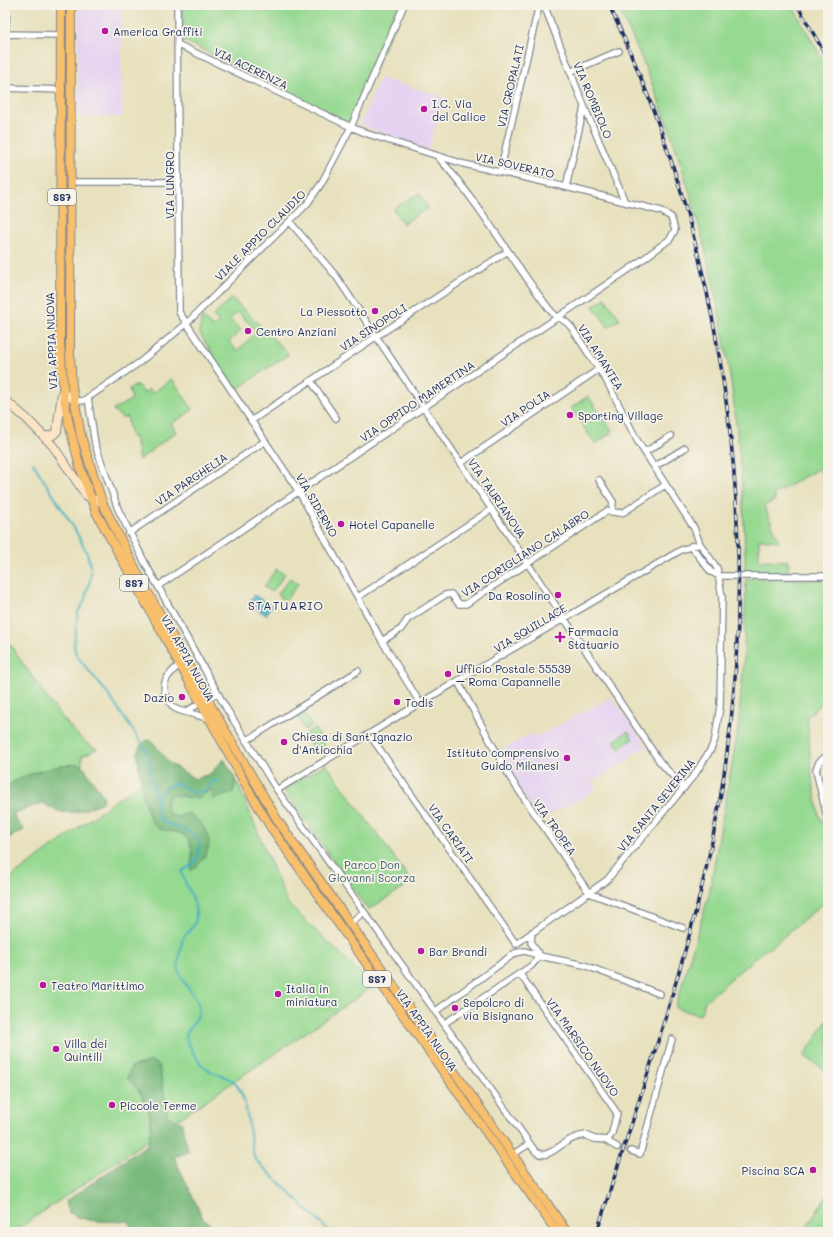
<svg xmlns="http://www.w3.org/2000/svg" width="833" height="1237" font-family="Mali,sans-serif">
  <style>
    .built { fill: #e5d3f1 }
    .green { fill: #96d991; stroke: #588478; fill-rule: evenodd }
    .forest { fill: #78b97b; stroke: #4a746c }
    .water { fill: #45b1c2; stroke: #307090 }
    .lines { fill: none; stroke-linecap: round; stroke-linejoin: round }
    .stream { stroke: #45b1c2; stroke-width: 2 }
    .street-tunnel { stroke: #bebdab; stroke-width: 5.5; stroke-dasharray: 5.5 3; stroke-linecap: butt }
    .street-casing { stroke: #81888e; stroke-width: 8 }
    .secondary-casing { stroke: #81888e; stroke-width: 10 }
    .primary-casing { stroke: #81888e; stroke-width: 10 }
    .street { stroke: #fff; stroke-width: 5.5 }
    .secondary { stroke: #fce5c4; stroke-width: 8 }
    .primary { stroke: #f8bf6c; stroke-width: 8 }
    .rail-casing { stroke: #1b2f5e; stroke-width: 3.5 }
    .rail { stroke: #f7f3e8; stroke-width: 2; stroke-dasharray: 6; stroke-linecap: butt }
    .poi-dot { fill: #b5179e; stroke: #f7f3e8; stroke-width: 1.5 }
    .labels { text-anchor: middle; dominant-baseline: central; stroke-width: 3.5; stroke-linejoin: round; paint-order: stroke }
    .shield { fill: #f7f3e8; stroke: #5d6a87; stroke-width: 1 }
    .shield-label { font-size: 10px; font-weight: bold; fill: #1b2f5e }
    .poi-label { font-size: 11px; fill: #1b2f5e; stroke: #f7f3e8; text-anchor: start }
    .street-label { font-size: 11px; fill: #1b2f5e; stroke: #f7f3e8 }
    .park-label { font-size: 11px; fill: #3a5a6b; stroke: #f7f3e8 }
    .neighbourhood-label { font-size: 12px; letter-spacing: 1px; fill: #1b2f5e; stroke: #f7f3e8 }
  </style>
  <rect width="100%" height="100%" fill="#f7f3e8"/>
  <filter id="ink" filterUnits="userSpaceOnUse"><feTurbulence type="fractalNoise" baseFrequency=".025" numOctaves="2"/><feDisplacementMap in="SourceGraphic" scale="8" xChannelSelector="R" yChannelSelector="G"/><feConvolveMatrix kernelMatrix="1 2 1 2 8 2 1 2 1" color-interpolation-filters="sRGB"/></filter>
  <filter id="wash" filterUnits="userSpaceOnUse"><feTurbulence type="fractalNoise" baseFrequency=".012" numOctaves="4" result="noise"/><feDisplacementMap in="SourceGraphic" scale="16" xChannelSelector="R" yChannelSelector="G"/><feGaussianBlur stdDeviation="0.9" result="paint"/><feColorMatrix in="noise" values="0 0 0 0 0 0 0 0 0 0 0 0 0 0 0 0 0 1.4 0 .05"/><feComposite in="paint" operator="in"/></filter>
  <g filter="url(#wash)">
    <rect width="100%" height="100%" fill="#e7e1be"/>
    <path class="built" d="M78,5h43l1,112 -44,-1z
      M380,78l64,19 -16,53 -68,-25z
      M611,697l37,51h-4l-11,6 -5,7 -37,21 5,8 -56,30 -23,-35v-5l-4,-1 -13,-28 33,-18 2,5z"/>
    <path class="green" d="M182,5h222l-55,118 -166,-83z
      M617,5h175l36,64v394l-55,32 2,5 -11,6 15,35 -20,-2v21l29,1v11h-43c-1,-192 -43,-394 -128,-567z
      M419,193l9,15 -25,16 -10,-15z
      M232,298l57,56 -55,37 -35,-59 3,-15 11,10 6,-5 -6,-6zM238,312l19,20 -20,19 -8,-9 12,-12 -11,-11z
      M605,298l15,21 -12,8 -15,-21z
      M172,379l21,31 -22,14 5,8 -37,28 -4,-23h-4l-4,-20 -5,1 -9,-8 19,-11 -3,-10 9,-4 6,8 5,-4 3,4z
      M588,396l25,36 -18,12 -24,-36z
      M276,569l9,5 -13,18 -8,-5z
      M290,578l8,6 -13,17 -8,-6z
      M746,578l82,2v117l-21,20 5,60 7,37 9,23v62l-58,49 -7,3 -58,50 -5,14 -25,-7 34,-114 29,-165 6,-73z
      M5,637c17,24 67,104 92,112l-15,7v9l-6,-1 -68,21 -3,4z
      M303,712l9,14 -7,4 -8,-14z
      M315,728l10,18 -9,6 -11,-18z
      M628,731l5,8 -14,10 -5,-8z
      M326,764l86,118 -44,28 -85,-121z
      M157,770l21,21 9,7 11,-2 38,-16 52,124 86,82 -361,246h-8v-350z
      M828,1019v53l-24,-16z
      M828,1195v37h-25z"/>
    <path class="forest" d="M147,740l5,1 17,22 26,16 15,-5 14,-15 12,21 -3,13 -20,6 -2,-11 -11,10 -30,-3 -4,9 3,10 9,3 11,-4c25,18 27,38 2,58 -1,-7 2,-17 1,-21 -6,-28 -28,-11 -39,-27 -11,-15 -12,-49 -16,-68l3,-9z
      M76,764l6,1 22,32 -2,5c-24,11 -36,17 -59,1l-29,10 1,6 9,11 -19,10v-51c11,-14 53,-24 71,-25z
      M151,1061l8,4 9,52 14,6 2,12 5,17 -15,5 29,61 16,14h-83l-9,-11c-22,1 -40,2 -59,-9l-2,-11 82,-57c7,-28 0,-46 -21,-66l4,-11z"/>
    <path class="water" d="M254,595l18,11 -6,9 -18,-11z"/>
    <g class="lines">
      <path class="stream" d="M33,463l41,65 13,25 4,14v10l-7,25 -6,10 -4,33 2,10 31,38 40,58 12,67c12,12 45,10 40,32 -2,13 -7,15 -17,21v3c5,14 14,26 14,41 1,11 -8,15 -13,23 -2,4 -4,22 -5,27 0,21 28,32 19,52 -3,7 -9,12 -12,19 6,14 13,29 27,36 7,4 16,4 22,10 17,18 13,55 21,77l75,73
        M156,798l10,-11 12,-4 14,10 12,-2 10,-11 6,2"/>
    </g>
  </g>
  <g filter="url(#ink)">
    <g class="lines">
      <path class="street-tunnel" d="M617,1147l14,4"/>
      <g class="street-casing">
        <path id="street" d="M177,5l2,307 120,180 83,149 38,62
          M544,5l40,101 41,96
          M5,34l56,1
          M5,42l2,-37
          M570,72l49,-21
          M5,88l57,2
          M438,157c39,43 68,94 103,141 4,5 8,12 14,17 6,5 10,4 16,12l35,53 32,62 56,86 6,16
          M500,172l39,-167
          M77,182h102
          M566,187l18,-80
          M290,222l46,54 324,486 24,26
          M311,381l25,37
          M65,392l7,8 11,1 57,-39 46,-38 121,-120 14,-20 30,-57 53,-122
          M88,398l7,46 23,65 27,54 81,145 51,82 258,361c11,10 23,-5 33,-10 5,-3 12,-5 18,-6l8,4 14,1 4,-7 5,-20 -97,-139
          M251,421l126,-85 131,-85
          M645,452l26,-16
          M461,463l138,-94
          M654,467l31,-19
          M826,473l2,5
          M599,480l14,22 -1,9
          M129,533l136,-92
          M691,546l20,26 9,4h108
          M158,586l476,-320 36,-27 5,-9 -4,-13 -10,-6 -95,-24 -102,-23 -96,-30 -17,-7 -174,-83
          M358,597l134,-88
          M382,641l19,-12 7,-10 37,-24 6,-1 8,10h7l141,-93 12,2 5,-1 41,-27
          M179,665c-11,10 -20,19 -11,34 2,4 4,8 8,10 8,4 22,5 33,10
          M458,682l53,97 78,114 94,35
          M187,711l30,-18
          M369,734l147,210
          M246,741l112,-70
          M828,755l-9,7 -3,8 12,51
          M277,790l143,-87 261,-153 19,-6 17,24 5,29 -2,109 -5,33 -4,10 -16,25 -88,106 -91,64
          M349,924l15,-12
          M532,932l-1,11 8,11
          M436,1011l79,-58 10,-2 15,5 44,9 76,29
          M445,1023l86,-57 9,-10
          M605,1140l12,7
          M631,1151l9,3 32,-115
          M512,1155l17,-11"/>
      </g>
      <g class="secondary-casing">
        <path id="secondary" d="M5,400l22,19 26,27 33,49 6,4 10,3
          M44,437l9,-2 4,-4 5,-38"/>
      </g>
      <g class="primary-casing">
        <path id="primary" d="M61,5l-1,338 4,55 6,30 10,39 16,45 156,284 18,30 55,79 232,327
          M71,5l-1,349 2,33 9,49 21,66 40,80 69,124 67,115 289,411"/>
      </g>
      <use href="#street" class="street"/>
      <use href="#secondary" class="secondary"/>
      <use href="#primary" class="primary"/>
      <g class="rail-casing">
        <path id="rail" d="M797,5l31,54
          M597,1232c40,-129 87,-258 115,-390 58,-280 19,-579 -103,-837"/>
      </g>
      <use href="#rail" class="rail"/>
    </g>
  </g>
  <g class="poi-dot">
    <circle cx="105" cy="31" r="4"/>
    <circle cx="424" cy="109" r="4"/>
    <circle cx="375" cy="311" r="4"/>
    <circle cx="248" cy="331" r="4"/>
    <circle cx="570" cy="415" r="4"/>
    <circle cx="341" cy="524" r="4"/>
    <circle cx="558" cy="595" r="4"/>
    <path d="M558 631h4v4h4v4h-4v4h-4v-4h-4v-4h4z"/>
    <circle cx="448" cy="674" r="4"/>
    <circle cx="182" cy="697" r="4"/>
    <circle cx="397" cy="702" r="4"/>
    <circle cx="284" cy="742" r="4"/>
    <circle cx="567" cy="758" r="4"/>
    <circle cx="421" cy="951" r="4"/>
    <circle cx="43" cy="985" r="4"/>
    <circle cx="278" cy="994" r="4"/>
    <circle cx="455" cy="1008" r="4"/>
    <circle cx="56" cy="1049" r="4"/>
    <circle cx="112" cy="1105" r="4"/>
    <circle cx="813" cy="1170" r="4"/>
  </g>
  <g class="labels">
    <g class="shield">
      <rect x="48" y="189" width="28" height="16" rx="3"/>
      <rect x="120" y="575" width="28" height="16" rx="3"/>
      <rect x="363" y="971" width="28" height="16" rx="3"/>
    </g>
    <g class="shield-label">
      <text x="62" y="197">SS7</text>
      <text x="134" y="583">SS7</text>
      <text x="377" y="979">SS7</text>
    </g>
    <g class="poi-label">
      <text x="113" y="31">America Graffiti</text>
      <text x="432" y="103">I.C. Via<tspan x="432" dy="13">del Calice</tspan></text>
      <text x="367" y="311" text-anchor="end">La Piessotto</text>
      <text x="256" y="331">Centro Anziani</text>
      <text x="578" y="415">Sporting Village</text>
      <text x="349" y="524">Hotel Capanelle</text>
      <text x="550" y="595" text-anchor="end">Da Rosolino</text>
      <text x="568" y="631">Farmacia<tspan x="568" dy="13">Statuario</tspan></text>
      <text x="456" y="668">Ufficio Postale 55539<tspan x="456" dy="13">– Roma Capannelle</tspan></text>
      <text x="174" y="697" text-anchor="end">Dazio</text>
      <text x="405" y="702">Todis</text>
      <text x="292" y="736">Chiesa di Sant'Ignazio<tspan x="292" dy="13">d'Antiochia</tspan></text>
      <text x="559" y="752" text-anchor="end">Istituto comprensivo<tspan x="559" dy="13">Guido Milanesi</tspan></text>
      <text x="429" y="951">Bar Brandi</text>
      <text x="51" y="985">Teatro Marittimo</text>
      <text x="286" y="988">Italia in<tspan x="286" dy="13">miniatura</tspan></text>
      <text x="463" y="1002">Sepolcro di<tspan x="463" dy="13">via Bisignano</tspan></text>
      <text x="64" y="1043">Villa dei<tspan x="64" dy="13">Quintili</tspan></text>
      <text x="120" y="1105">Piccole Terme</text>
      <text x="805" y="1170" text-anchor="end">Piscina SCA</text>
    </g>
    <g class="street-label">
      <text transform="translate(251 68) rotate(26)">VIA ACERENZA</text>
      <text transform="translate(510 86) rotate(-77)">VIA CROPALATI</text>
      <text transform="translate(593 100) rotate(67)">VIA ROMBIOLO</text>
      <text transform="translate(515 165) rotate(13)">VIA SOVERATO</text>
      <text transform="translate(169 185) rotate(-90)">VIA LUNGRO</text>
      <text transform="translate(260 235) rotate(-45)">VIALE APPIO CLAUDIO</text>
      <text transform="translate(373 327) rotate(-33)">VIA SINOPOLI</text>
      <text transform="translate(51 341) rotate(-92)">VIA APPIA NUOVA</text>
      <text transform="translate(601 357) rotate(58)">VIA AMANTEA</text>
      <text transform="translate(417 401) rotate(-34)">VIA OPPIDO MAMERTINA</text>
      <text transform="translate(525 408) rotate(-34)">VIA POLIA</text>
      <text transform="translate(191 479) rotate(-34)">VIA PARGHELIA</text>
      <text transform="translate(497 498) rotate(56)">VIA TAURIANOVA</text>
      <text transform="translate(317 505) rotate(60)">VIA SIDERNO</text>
      <text transform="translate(525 553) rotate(-33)">VIA CORIGLIANO CALABRO</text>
      <text transform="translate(530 628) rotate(-31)">VIA SQUILLACE</text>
      <text transform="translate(188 658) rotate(61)">VIA APPIA NUOVA</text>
      <text transform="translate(656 805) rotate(-51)">VIA SANTA SEVERINA</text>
      <text transform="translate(555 827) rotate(55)">VIA TROPEA</text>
      <text transform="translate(451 833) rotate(55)">VIA CARIATI</text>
      <text transform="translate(427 1030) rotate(55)">VIA APPIA NUOVA</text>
      <text transform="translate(583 1047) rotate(55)">VIA MARSICO NUOVO</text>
    </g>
    <g class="park-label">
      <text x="372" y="864">Parco Don<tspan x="372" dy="13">Giovanni Scorza</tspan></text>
    </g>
    <g class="neighbourhood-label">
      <text x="286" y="605">STATUARIO</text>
    </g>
  </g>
  <rect width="833" height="1237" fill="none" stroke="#f7f3e8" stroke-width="20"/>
</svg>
